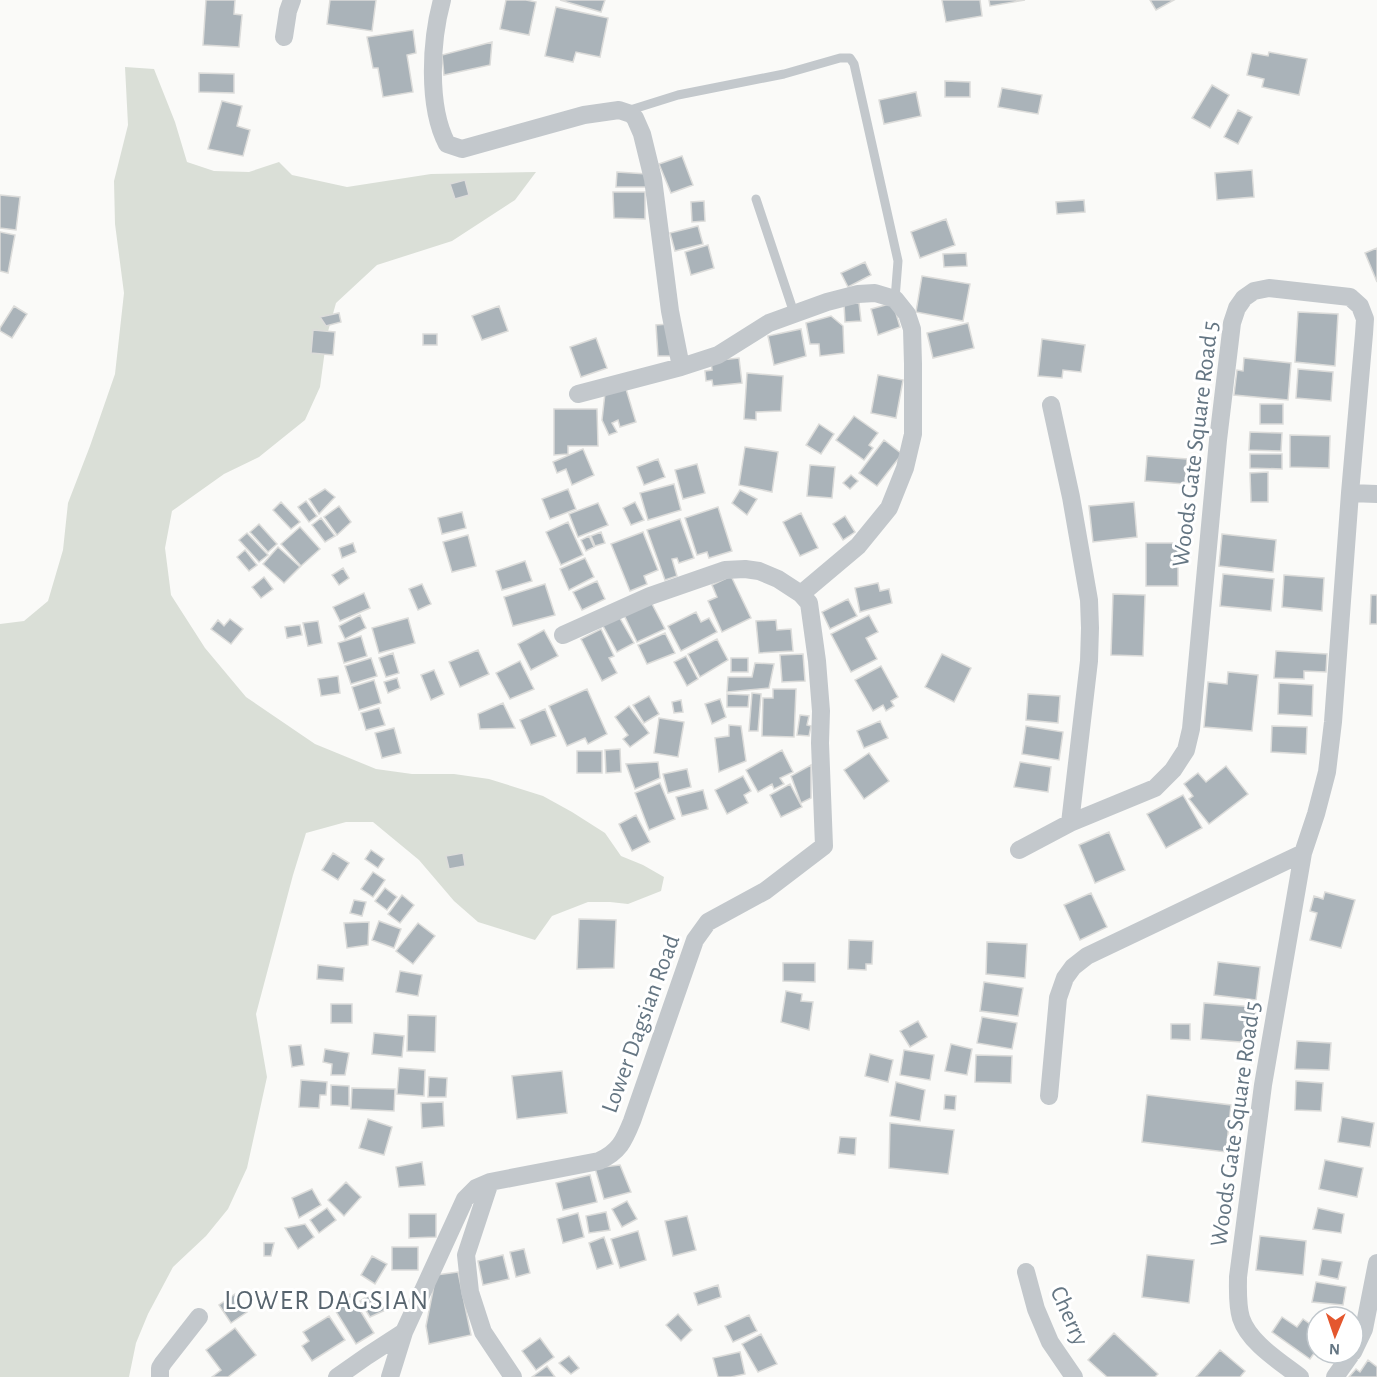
<svg xmlns="http://www.w3.org/2000/svg" width="1377" height="1377" font-family="'Alegreya Sans',sans-serif">
  <style>
    .green { fill: #dadfd7 }
    .building { fill: #aab3b9; stroke: #dcdcda; stroke-width: 1.5 }
    .lines { fill: none; stroke-linecap: round; stroke-linejoin: round }
    .service { stroke: #c3c8cc; stroke-width: 9 }
    .minor { stroke: #c3c8cc; stroke-width: 18 }
    .labels { text-anchor: middle; dominant-baseline: central; stroke-width: 6; stroke-linejoin: round; paint-order: stroke }
    .street-label { font-size: 24px; fill: #657683; stroke: #fff }
    .quarter-label { font-size: 27px; letter-spacing: 1.5px; fill: #57646e; stroke: #fff }
  </style>
  <rect width="100%" height="100%" fill="#fafaf8"/>
  <path class="green" d="M125,67l29,2 21,53 12,40 27,9 35,1 30,-10 13,13 55,12 84,-13 105,-2 -21,28 -63,41 -75,24 -41,38 -9,32 -7,52 -15,33 -46,37 -35,17 -52,37 -7,37 6,47 34,53 41,49 69,47 61,25 36,5h42l35,5 54,17 29,16 33,21 16,23 22,9 21,12 -3,14 -33,13 -18,-2h-22l-36,14 -17,24 -57,-18 -24,-21 -35,-41 -46,-38h-27l-40,11 -13,42 -37,139 11,63 -20,91 -19,41 -22,27 -33,31 -25,47 -12,29 -7,34h-129v-753l24,-3 24,-20 15,-51 5,-47 22,-57 25,-72 9,-81 -9,-69 -1,-43 14,-56z"/>
  <path class="building" d="M206,0h29l-1,14 8,1 -3,32 -36,-2z
    M330,0h46l-4,31 -45,-7z
    M506,0h20l10,2 -7,33 -29,-6z
    M560,0h45l-4,12z
    M942,0h38l2,16 -36,6z
    M989,0h36l-35,6z
    M1150,0h24l-18,10z
    M556,7l52,11 -8,39 -24,-5 -3,10 -28,-6z
    M413,30l3,23 -9,2 6,37 -30,5 -5,-29h-5l-6,-31z
    M492,42l-2,23 -46,10 -2,-20z
    M1269,52l38,7 -8,36 -37,-8 2,-8 -17,-4 5,-22 16,3z
    M199,73l35,1v19l-35,-1z
    M945,81l25,1v15h-25z
    M1212,85l17,10 -19,33 -18,-10z
    M1002,88l40,7 -4,19 -40,-7z
    M916,92l5,24 -37,8 -5,-24z
    M222,101l20,5 -5,20 13,4 -7,26 -35,-7z
    M1238,110l14,7 -14,27 -14,-7z
    M682,156l11,29 -22,8 -12,-29z
    M1252,170l2,27 -37,3 -2,-27z
    M617,172l30,2 -1,13h-30z
    M465,180l4,15 -14,4 -5,-15z
    M613,192h32v27l-31,-1z
    M0,195l20,2 -4,33 -16,-2z
    M1084,200l1,12 -28,2 -1,-12z
    M704,201l1,20 -13,1 -1,-20z
    M946,219l9,26 -35,13 -9,-26z
    M698,226l5,18 -28,7 -5,-18z
    M0,232l15,3 -7,38 -8,-2z
    M708,245l6,23 -23,7 -6,-23z
    M1377,248v34l-12,-29z
    M966,253l1,13 -23,1 -1,-13z
    M865,262l6,13 -23,12 -7,-14z
    M922,276l48,8 -7,37 -47,-9z
    M859,303l2,18 -16,1 -1,-18z
    M893,303l7,24 -22,8 -7,-26z
    M14,306l13,8 -15,24 -12,-7v-3z
    M499,306l9,25 -26,9 -10,-24z
    M1298,312l40,2 -3,52 -40,-4z
    M339,313l2,9 -15,4 -6,-9z
    M831,316l12,10 1,27 -24,3 -1,-12h-9l-4,-21z
    M968,323l6,25 -41,10 -6,-25z
    M669,324l3,32h-14l-2,-31z
    M801,329l5,27 -32,9 -6,-29z
    M313,330l22,2 -2,23 -22,-2z
    M423,334h14v11h-14z
    M596,338l11,30 -26,9 -11,-30z
    M1042,339l43,6 -4,27 -18,-2 -1,8 -24,-2z
    M739,358l3,25 -29,3 -1,-6 -6,1 -1,-10 7,-1 -1,-9z
    M1244,358l47,5 -3,37 -54,-5 3,-25 6,1z
    M1298,369l35,3 -2,29 -35,-3z
    M747,373l36,3 -2,35 -25,1v8l-12,-1z
    M878,375l25,5 -7,38 -25,-5z
    M626,389l10,33 -16,5 -2,-7 -6,3 5,9 -8,3 -7,-15 3,-27z
    M1260,404h23v20h-23z
    M554,409h43l1,37h-30v8l-14,1z
    M854,416l24,17 -9,12 4,3 -9,12 -28,-20z
    M819,424l15,10 -13,20 -15,-9z
    M1250,432l32,1 -1,18 -32,-1z
    M1290,435l40,1 -1,32 -39,-1z
    M884,440l18,14 -25,32 -18,-13z
    M745,447l33,5 -6,40 -33,-7z
    M583,449l11,26 -22,10 -6,-16 -9,4 -4,-11z
    M1250,454h32v15l-32,-1z
    M1147,456l40,3 -2,25 -40,-3z
    M658,459l7,18 -21,8 -7,-18z
    M697,464l8,29 -22,6 -8,-29z
    M810,465l25,2 -3,31 -25,-2z
    M1268,472v30h-17l-1,-29z
    M851,475l7,6 -8,8 -7,-6z
    M674,484l7,26 -33,10 -8,-27z
    M325,489l10,8 -16,17 -10,-15z
    M568,489l8,20 -26,10 -8,-20z
    M740,490l17,9 -10,16 -15,-12z
    M306,501l11,15 -8,6 -11,-15z
    M281,502l19,20 -9,7 -18,-19z
    M635,502l9,18 -13,5 -8,-17z
    M1134,502l3,35 -44,5 -4,-36z
    M598,503l10,22 -30,12 -9,-23z
    M339,506l12,16 -14,13 -13,-18z
    M718,507l14,44 -23,7 -2,-6 -10,3 -12,-37z
    M462,512l4,16 -24,6 -4,-16z
    M801,513l17,35 -18,8 -17,-34z
    M845,516l10,16 -12,8 -10,-16z
    M321,518l14,18 -10,6 -13,-17z
    M680,519l14,39 -15,5 -2,-5 -5,1 5,17 -12,4 -18,-50z
    M568,522l15,33 -22,10 -15,-33z
    M259,524l18,20 -9,8 -18,-20z
    M300,527l20,22 -19,17 -20,-22z
    M601,532l4,11 -10,3 -4,-10z
    M643,532l15,38 -14,6 3,8 -17,7 -19,-47z
    M247,533l21,22 -9,7 -20,-22z
    M1222,534l54,6 -3,32 -54,-6z
    M468,535l8,31 -24,6 -9,-30z
    M589,536l5,11 -8,4 -5,-11z
    M353,543l3,9 -14,6 -3,-10z
    M1146,543h32v43h-32z
    M278,547l22,20 -16,16 -21,-19z
    M245,550l12,15 -8,6 -12,-14z
    M585,558l9,19 -25,13 -9,-21z
    M525,561l7,20 -30,9 -6,-19z
    M343,568l6,10 -10,7 -7,-10z
    M1223,574l51,5 -3,32 -51,-5z
    M1284,575l40,3 -2,33 -40,-4z
    M731,576l20,42 -29,14 -14,-31 9,-4 -5,-12z
    M264,577l9,12 -12,9 -9,-11z
    M597,581l8,18 -23,11 -9,-18z
    M878,583l2,8 9,-2 3,14 -32,9 -5,-24z
    M422,584l9,20 -13,6 -9,-21z
    M545,584l10,31 -42,11 -9,-29z
    M364,593l6,15 -30,13 -7,-14z
    M1113,594l32,1 -2,61 -32,-1z
    M1371,595h6v29h-7z
    M848,599l9,17 -27,13 -8,-17z
    M651,602l14,27 -28,13 -13,-27z
    M696,612l5,10 8,-4 8,14 -36,19 -13,-25z
    M360,615l6,13 -21,11 -6,-13z
    M618,615l16,28 -17,9 -15,-28z
    M869,615l9,17 -12,6 11,21 -26,13 -20,-38z
    M408,618l7,25 -36,10 -7,-25z
    M230,619l13,10 -12,15 -20,-15 7,-9 6,6z
    M776,620l1,10 14,-1 2,22 -34,2 -3,-32z
    M318,621l4,22 -14,3 -5,-23z
    M300,625l2,10 -15,3 -2,-11z
    M601,629l13,27 -5,2 8,15 -15,8 -21,-42z
    M544,630l14,26 -27,14 -13,-26z
    M665,633l10,20 -28,11 -9,-19z
    M361,636l6,20 -23,7 -6,-20z
    M717,639l11,21 -28,17 -12,-23z
    M478,650l11,24 -29,13 -11,-25z
    M1276,651l51,3 -1,18 -22,-1v8l-30,-1z
    M393,653l6,20 -13,4 -7,-19z
    M803,654l2,27 -23,1 -2,-27z
    M942,654l29,14 -17,34 -29,-15z
    M686,656l12,23 -11,7 -13,-24z
    M371,658l6,18 -26,8 -6,-18z
    M731,658h17v14h-17z
    M520,661l14,28 -24,10 -14,-26z
    M755,663l19,1 -5,24 -42,4 1,-15h24z
    M881,666l17,31 -7,4 3,5 -8,5 -3,-6 -10,6 -18,-31z
    M434,670l10,24 -13,6 -10,-25z
    M1228,672l30,3 -6,56 -48,-4 4,-45 19,2z
    M338,676l2,17 -19,3 -3,-17z
    M397,678l3,10 -12,5 -4,-11z
    M374,680l7,23 -22,7 -7,-23z
    M1279,683l34,2 -1,31 -34,-2z
    M587,689l20,45 -19,10 -3,-6 -18,8 -18,-40z
    M773,689h23l-2,48 -32,-1 1,-38h10z
    M752,693l9,1 -3,37h-9z
    M727,694l22,1 -1,12h-21z
    M1028,694l32,2 -2,27 -32,-3z
    M649,696l10,18 -15,9 -11,-18z
    M720,699l6,18 -14,7 -7,-20z
    M681,700l2,12 -9,1 -2,-11z
    M503,703l12,25 -35,1 -2,-15z
    M629,706l20,27 -19,14 -7,-8 5,-4 -13,-18z
    M379,708l6,17 -19,5 -5,-17z
    M545,709l11,27 -25,9 -11,-25z
    M800,715l9,1 -2,9 4,1 -2,10 -12,-1z
    M659,718l25,4 -6,35 -24,-4z
    M880,721l8,17 -24,10 -7,-17z
    M729,725l12,1 5,35 -27,11 -4,-34 14,-2z
    M1026,726l37,6 -4,28 -37,-6z
    M1272,726l35,1 -1,27 -35,-2z
    M394,728l7,25 -19,5 -7,-25z
    M620,749l1,23 -15,1 -1,-23z
    M782,750l11,22 -13,6 4,6 -10,5 -2,-5 -14,8 -12,-22z
    M577,751h25v22h-25z
    M869,753l20,28 -25,18 -20,-29z
    M658,762l2,16 -25,11 -9,-25z
    M1020,762l31,5 -3,25 -34,-5z
    M811,765v33l-10,5 -10,-27z
    M1226,766l22,28 -39,30 -20,-25 4,-3 -9,-12 14,-11 8,9z
    M687,769l4,18 -23,6 -5,-19z
    M743,776l8,15 -7,4 4,8 -21,11 -12,-24z
    M660,783l15,36 -26,11 -14,-37z
    M790,784l12,23 -21,10 -11,-22z
    M703,790l5,19 -26,7 -6,-19z
    M1183,795l19,33 -36,20 -19,-34z
    M636,815l14,27 -18,9 -13,-27z
    M1109,832l16,38 -30,13 -16,-38z
    M371,850l13,9 -6,9 -13,-9z
    M333,853l16,10 -11,17 -16,-10z
    M463,853l2,13 -16,3 -3,-13z
    M373,872l12,8 -12,17 -12,-8z
    M385,888l12,9 -10,13 -12,-9z
    M1325,892l30,8 -14,48 -31,-8 7,-27 -7,-2 4,-15 9,3z
    M1091,893l16,34 -27,13 -16,-35z
    M402,895l12,10 -14,18 -12,-9z
    M354,900l12,2 -4,14 -12,-3z
    M579,919l37,1 -2,48 -37,1z
    M379,921l22,8 -7,19 -22,-8z
    M369,922l-1,23 -21,3 -3,-25z
    M418,923l17,13 -22,28 -17,-13z
    M849,940l24,1 -1,23h-6v6l-18,-1z
    M987,942l40,2 -2,34 -39,-4z
    M1218,962l42,5 -4,33 -42,-5z
    M783,963h32v19l-32,-1z
    M318,965l26,3 -1,13 -26,-2z
    M400,971l22,4 -4,21 -22,-4z
    M984,982l39,6 -5,28 -38,-5z
    M786,991l16,3 -1,7 12,1 -4,28 -28,-8z
    M1204,1003l52,4 -2,36 -53,-4z
    M331,1004h21v19h-21z
    M408,1015l28,1 -1,36 -28,-1z
    M982,1017l35,6 -5,26 -35,-6z
    M918,1021l9,16 -17,10 -10,-16z
    M1171,1024h19v16l-19,-1z
    M374,1033l30,3 -2,21 -30,-3z
    M1297,1041l34,2 -2,27 -34,-1z
    M951,1044l21,5 -5,26 -22,-4z
    M301,1045l3,20 -12,2 -3,-21z
    M325,1049l24,4 -4,22h-14l1,-11 -9,-2z
    M904,1050l30,5 -4,25 -30,-5z
    M870,1054l23,6 -5,22 -23,-6z
    M976,1055l36,1 -1,27 -36,-1z
    M399,1068l26,2 -1,26 -27,-2z
    M562,1071l5,42 -50,6 -5,-43z
    M429,1077l18,1 -1,19h-18z
    M301,1080l26,2 -1,13h-6l-1,13 -20,-1z
    M1296,1081l27,2 -2,28 -26,-1z
    M896,1082l29,8 -5,31 -30,-5z
    M331,1085l18,1v20l-18,-1z
    M352,1088l43,1 -1,22 -43,-2z
    M945,1095l11,1 -1,14 -11,-1z
    M1147,1095l84,10 -5,47 -84,-10z
    M443,1102l1,24 -22,2 -1,-25z
    M1342,1117l32,6 -4,24 -32,-5z
    M368,1119l24,8 -8,28 -25,-7z
    M890,1123l64,7 -6,44 -59,-6z
    M840,1137l16,1 -1,17 -17,-2z
    M1325,1160l38,8 -6,29 -38,-8z
    M422,1162l3,23 -26,2 -3,-20z
    M620,1165l11,27 -27,7 -9,-31z
    M590,1175l7,27 -34,8 -7,-27z
    M346,1182l15,15 -17,19 -16,-16z
    M312,1189l9,16 -22,13 -7,-20z
    M627,1201l10,18 -15,8 -10,-18z
    M327,1208l9,12 -17,13 -9,-13z
    M1318,1208l26,6 -3,19 -28,-4z
    M606,1212l4,18 -21,3 -3,-17z
    M578,1213l6,24 -21,6 -6,-24z
    M409,1214h27v23l-27,1z
    M687,1216l9,34 -23,6 -8,-35z
    M305,1224l9,13 -16,12 -13,-21z
    M638,1231l8,29 -26,8 -9,-29z
    M1260,1236l46,5 -3,34 -47,-5z
    M604,1237l9,27 -16,5 -8,-26z
    M264,1243h10l-3,13h-7z
    M392,1247h26v23h-26z
    M524,1249l6,24 -14,4 -6,-25z
    M503,1255l6,24 -26,6 -5,-24z
    M1147,1255l47,5 -5,43 -47,-6z
    M372,1256l15,8 -12,20 -14,-9z
    M1322,1259l20,3 -4,17 -19,-4z
    M458,1272l13,63 -42,9 -3,-18 10,-51z
    M1316,1282l30,5 -3,18 -31,-3z
    M718,1285l3,12 -23,8 -4,-12z
    M376,1291l12,18 -18,8 -10,-16z
    M235,1294l12,18 -16,11 -12,-18z
    M350,1294l24,39 -18,11 -24,-39z
    M678,1314l14,16 -11,11 -15,-16z
    M749,1315l8,16 -24,11 -8,-16z
    M329,1316l16,24 -33,21 -10,-15 7,-5 -6,-9z
    M1282,1317l15,10 6,-8 14,10v20l-7,10 -38,-27z
    M235,1328l21,27 -28,22h-16l9,-7 -15,-20z
    M1114,1333l44,41 -3,3h-48l-19,-17z
    M761,1334l16,30 -19,8 -16,-28z
    M540,1338l14,19 -18,13 -14,-19z
    M1220,1350l25,21 -5,6h-44z
    M740,1352l5,22 -14,3h-13l-5,-19z
    M569,1356l10,12 -8,6 -12,-11z
    M1368,1360l9,7v10h-28l7,-8 4,3z
    M547,1366l8,11h-23z"/>
  <g class="lines">
    <path class="service" d="M627,111l51,-16 106,-21 56,-16h10l4,6 44,197 -3,38
      M756,199l38,114"/>
    <path class="minor" d="M442,0c-11,40 -15,106 5,144l15,5 122,-34 35,-5 12,4 4,4 7,16 11,45 17,132 11,56
      M284,37l4,-26 4,-11
      M578,394l103,-27 37,-12 51,-32 58,-21 31,-8 17,-1 20,6 12,15 5,15 1,35v70l-8,34 -16,40 -31,38 -57,48
      M1051,405l20,92 18,103 1,28 -1,33 -19,162
      M1350,493l27,1
      M1019,850l51,-27 85,-35 18,-18 13,-20 5,-21 27,-289 14,-117 5,-15 7,-10 10,-7 15,-3 81,9 10,9 5,13 -1,15 -14,159 -17,229 -6,50 -11,42 -13,39 -40,232 -25,192c0,13 -1,28 3,41 8,25 40,44 59,59
      M1049,1096l9,-98 7,-20 8,-11 14,-11 216,-103
      M490,1182l-24,73 4,37 13,40 30,45
      M1026,1272l10,37 14,33 24,35
      M1353,1352l11,-23 13,-66
      M160,1377v-9l3,-5 36,-46
      M337,1377l30,-21 37,-24
      M390,1377l14,-45 61,-133 11,-11 14,-6 109,-21c20,-9 25,-20 33,-40l63,-181 13,-18 57,-31 59,-45 -4,-103 1,-32 -4,-50 -8,-58 -8,-9 -23,-15 -19,-8 -14,-2 -20,1 -75,26 -87,39
      M1335,1377l17,-24"/>
  </g>
  <g class="labels">
    <g class="street-label">
      <text transform="translate(1196 444) rotate(-83)">Woods Gate Square Road 5</text>
      <text transform="translate(641 1024) rotate(-70)">Lower Dagsian Road</text>
      <text transform="translate(1236 1124) rotate(-82)">Woods Gate Square Road 5</text>
      <text transform="translate(1069 1316) rotate(66)">Cherry</text>
    </g>
    <g class="quarter-label">
      <text x="327" y="1300">LOWER DAGSIAN</text>
    </g>
  </g>
  <g transform="translate(1335 1335) rotate(182)"><circle r="28" fill="#ffffff" stroke="#c1c8cd" stroke-width="1.5"/>
  <path d="M0-4.5L10 22L0 15L-10 22Z" fill="#e4572e"/>
  <text y="-9" font-size="16" font-weight="bold" text-anchor="middle" fill="#657683">N</text>
  </g>
</svg>
